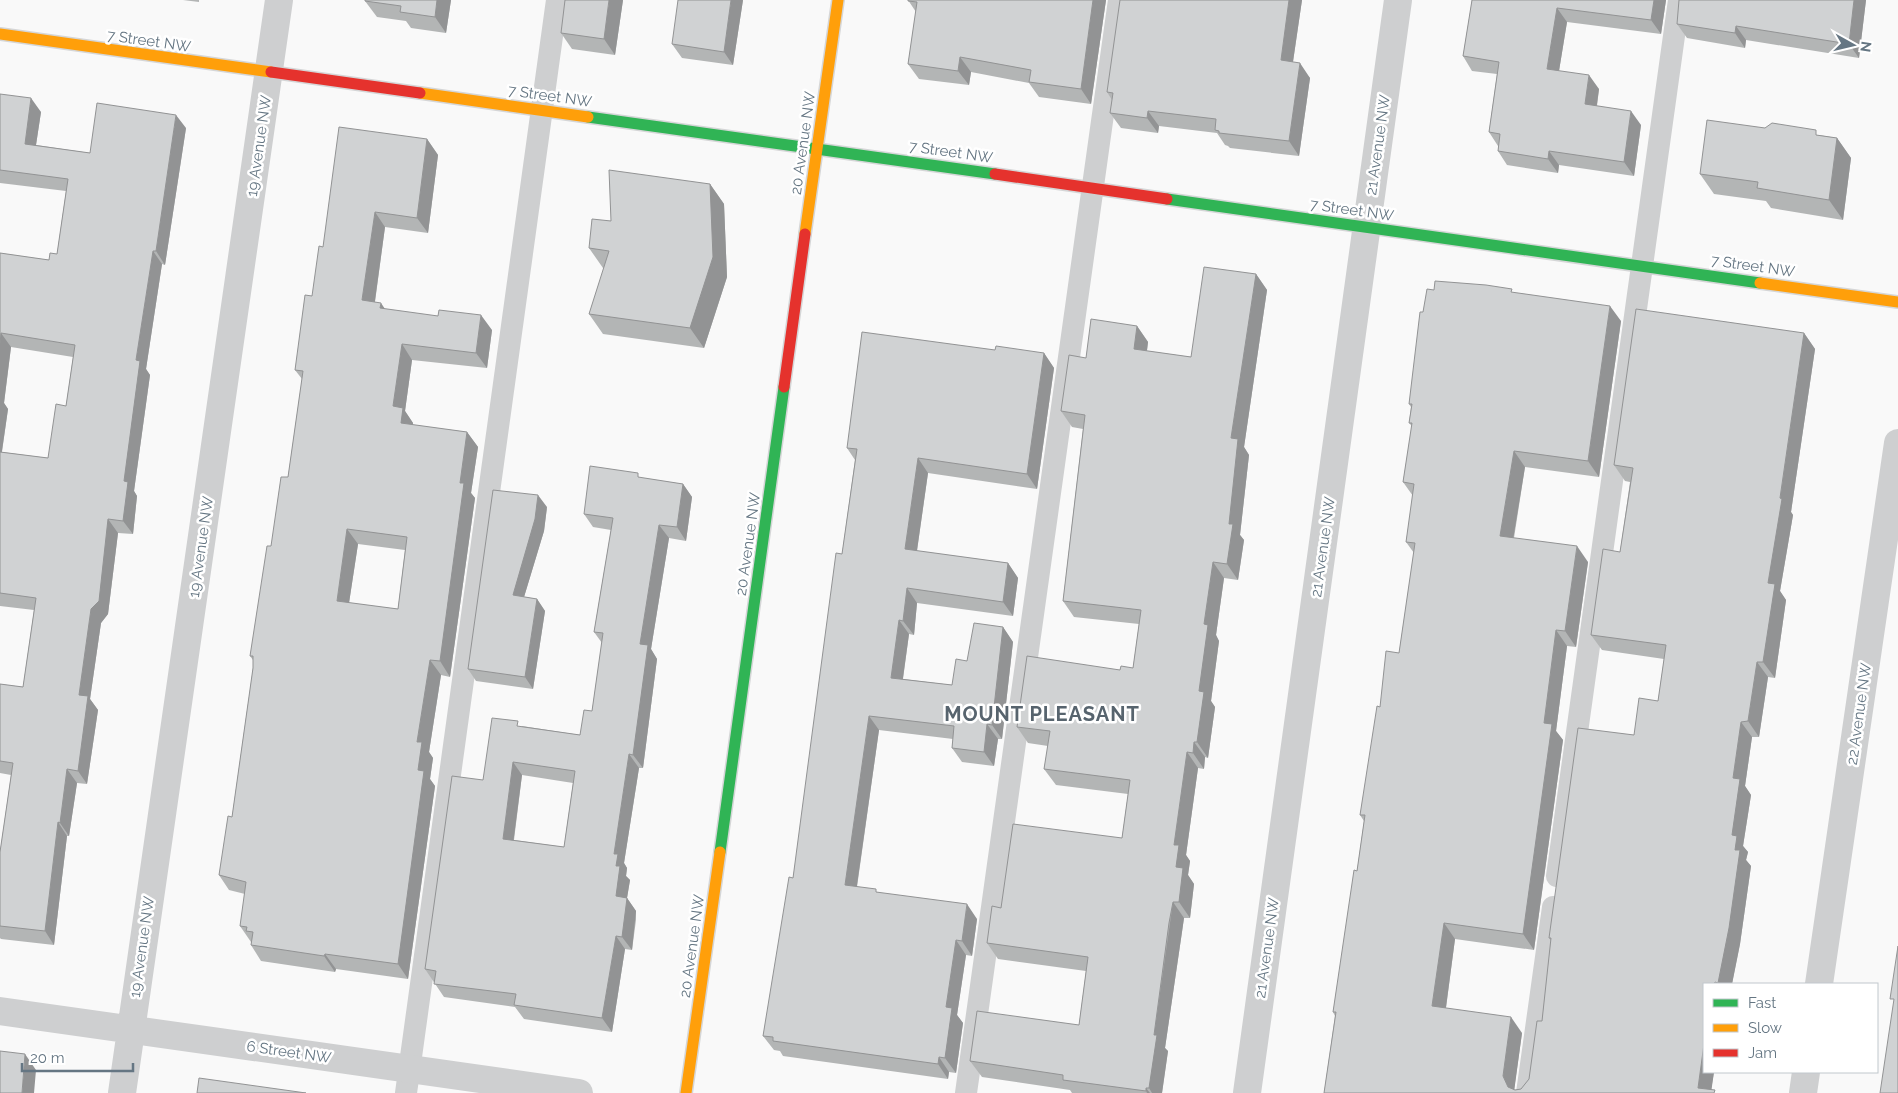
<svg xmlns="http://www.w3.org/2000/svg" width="1898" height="1093" font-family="Raleway,sans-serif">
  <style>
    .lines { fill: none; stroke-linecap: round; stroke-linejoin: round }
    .fast-casing { stroke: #d5d6d7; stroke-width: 14 }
    .slow-casing { stroke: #d5d6d7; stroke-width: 14 }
    .jam-casing { stroke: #d5d6d7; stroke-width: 14 }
    .lane { stroke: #cecfd0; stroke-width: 22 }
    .street { stroke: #cecfd0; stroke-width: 28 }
    .fast { stroke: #30b455; stroke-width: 11 }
    .slow { stroke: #ff9f0a; stroke-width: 11 }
    .jam { stroke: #e5322d; stroke-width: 11 }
    .wall { fill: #b3b5b5; fill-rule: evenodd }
    .shaded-wall { fill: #929394 }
    .building { fill: #d0d2d3; stroke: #929394; fill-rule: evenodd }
    .labels { text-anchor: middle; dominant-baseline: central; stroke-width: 5; stroke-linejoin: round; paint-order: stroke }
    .street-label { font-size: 15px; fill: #657683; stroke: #fff }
    .district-label { font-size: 20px; font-weight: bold; letter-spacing: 1px; fill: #57646e; stroke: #fff }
  </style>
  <rect width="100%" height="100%" fill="#f9f9f9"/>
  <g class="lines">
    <g class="fast-casing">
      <path id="fast" d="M588,117l407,57
        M1167,199l593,84
        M720,852l64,-465"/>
    </g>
    <g class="slow-casing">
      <path id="slow" d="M0,34l271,38
        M420,93l168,24
        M805,234l33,-234
        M1760,283l138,19
        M686,1093l34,-241"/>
    </g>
    <g class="jam-casing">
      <path id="jam" d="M271,72l149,21
        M995,174l172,25
        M784,387l21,-153"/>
    </g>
    <path class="lane" d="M1557,876l122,-876
      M406,1093l151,-1093
      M966,1093l153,-1093
      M1527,1093l26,-186"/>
    <path class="street" d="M1819,984l79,-541
      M0,1011l579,82
      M122,1093l157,-1093
      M1247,1093l151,-1093
      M1803,1093l3,-21"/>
    <use href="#fast" class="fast"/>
    <use href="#slow" class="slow"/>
    <use href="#jam" class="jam"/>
  </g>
  <path class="wall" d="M183,0h16v2z
    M451,0l-5,33 -35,-5 -5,-7 -29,-4 -12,-16z
    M623,0l-8,55 -43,-6 -11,-16z
    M743,0l-10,65 -51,-7 -10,-14z
    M908,0h198l-15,104 -52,-7 -10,-14 -58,-11 -2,13 -50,-6 -11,-15 8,-52z
    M1240,0h62l-9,62 17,16 -11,78 -69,-8 -2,-2 -3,-1 -8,-12 -58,-7 -1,7 -37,-5 -11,-15 2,-13 -5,-8z
    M1472,0h194l-5,34 -94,-12 -8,49 40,18 -2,17 44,19 -7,51 -75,-11 -1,8 -51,-8 -9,-14v-5l-9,-14 8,-58 -25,-3 -9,-15z
    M1866,0l-7,58 -113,-18 -1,8 -58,-10 -10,-14z
    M0,94l41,18 -5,33 54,8 96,-25 -21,137 -3,-1 -16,105 4,6 -16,116 3,5 -4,38 -15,-1 -10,81 -7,9 -11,76 8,11 -11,74 -10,-1 -8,53h-2l-13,109 -53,-6 -1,-1v-86l11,-77 -11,-2v-89l23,3 11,-77 -34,-4v-353l49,7 8,-6 9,-63 -66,-8zM11,347l62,10 -7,49 -18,52 -46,-6 6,-43 -4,-6z
    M1819,135l18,3 14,20 -8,62 -72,-12 -5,-7 -52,-7 -14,-20z
    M427,139l11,16 -10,78 -43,-6 -10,75 10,7 107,21 -5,38 -75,-8 -7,51 8,12v2l54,7 11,15 -7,46 4,5 -25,179 -9,-2 -12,77 4,6 -3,21 5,7 -27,193 -72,-10 -1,3 -74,-11 -10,-16v-3l-11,-16 5,-32 -16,-4 -10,-15 13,-58 21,-149v-8l-3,-4 21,-110 17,-69 14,-98 -7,-9 17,-74zM358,544l47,6 -7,59 -49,-6z
    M710,184l14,20 3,73 -23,71 -101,-14 -14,-20 15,-46h-1l-14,-20 22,-27z
    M1256,274l11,16 -23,157 5,8 -9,80 4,5 -6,40 -14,-2 -8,57 3,6 -8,60 4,6 -7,51 -3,-1 -1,12 -6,-1 -12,87 4,6 -2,14 6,9 -4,34h-6l-3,21 -16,109 3,3 -6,42h-90l-2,-3 -88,-13 -12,-16 109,-36 7,-54 -88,-12 -11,-16 14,-35 121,-70 6,-44 -72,-9 -12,-16 4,-23 -20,-3 -11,-16 103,-57 13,-2 6,-44 -65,-7 -11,-16 20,-172 -11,-2 -11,-16 76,-85 11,16 -1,9 44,6z
    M1434,290l81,3 106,28 -22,156 -74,-10 -11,71 74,24 -12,85 -9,-1 -11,85 7,9 -29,210 -79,-11 -9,69 76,25 -8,57 7,-1 8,-10 13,-58 9,-80 -2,-3 85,-203 24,-34 6,-42 -62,-9 -11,-15 29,-83 10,-70 -5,-1 -11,-16 190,-132 11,16 -24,163 2,3 -13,76 6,9 -11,78 -7,-1 -9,60h-7l-7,49 6,9 -8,51 5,6 -2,8 5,6 -11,78 -8,40h-28v88h10l-3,18 -387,3 11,-77 -2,-4 24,-141 7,-50 -4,-6 20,-108 19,-54 15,-100 -8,-11 7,-46 -10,-14 9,-56 -3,-3 2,-16 -2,-3 14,-92z
    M995,350l49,3 10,15 -17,121 -109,-16 -11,78 91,12 10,15 -5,38 -96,-13 -3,32 -5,-1 -6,45 49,6 15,-24 36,-34 10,15 -11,97h-4l-4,27 -32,-4 -10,-14 1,-9 -74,-9 -22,157 120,32 -5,37 -6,-1 -9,60 6,8 -7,50 -7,-1 -1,7 -165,-23 -3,-5 -6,-1 -11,-14 30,-158 49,-324 13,-94 -8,-12z
    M642,478l41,6 9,13 -6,44 -17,-3 -18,111 6,10 -14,109h-4l-15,95 3,5 -1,8 4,4 -3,18 9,13v9l-4,30 -7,-1 -13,83 -88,-13 -9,-12 -71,-10 -19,-28 58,-189 39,-54 58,9 12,-24 10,-68 -8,-11 17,-102 -18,-3 -9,-13zM522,775l51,8 -9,64 -50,-7z
    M547,507l-3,24 -20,66 13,2 8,12 -12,78 -57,-8 -8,-12z"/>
  <path class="shaded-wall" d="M437,0h14l-5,33 -11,-16z
    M609,0h14l-8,55 -11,-16z
    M731,0h12l-10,65 -9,-13z
    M1093,0h13l-15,104 -10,-15z
    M1289,0h13l-11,75 -10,-15z
    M1654,0h12l-5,34 -10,-14z
    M1854,0h12l-7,58 -10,-14z
    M1557,8l10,14 -10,61 -10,-14z
    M1736,26l10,14 -1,8 -10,-15z
    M960,57l11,15 -2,13 -11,-14z
    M1300,63l10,15 -11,78 -10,-15z
    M1589,75l10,14 -4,29 -10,-14z
    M31,98l10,14 -7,46 -9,-14z
    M1148,111l11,15 -1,7 -11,-15z
    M1631,111l10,14 -7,51 -10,-14z
    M176,115l10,13 -21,137 -9,-14z
    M1837,138l14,20 -8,62 -14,-20z
    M427,139l11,16 -10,78 -11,-15z
    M1549,151l10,14 -1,8 -10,-14z
    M710,184l14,20 3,73 -23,71 -14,-20z
    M375,212l10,15 -12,88 -11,-15z
    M153,251l9,13 -16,105 4,6 -16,116 3,5 -4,38 -10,-13 1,-40 12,-121z
    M1256,274l11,16 -23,157 5,8 -9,80 4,5 -6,40 -11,-16 4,-126z
    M381,303l10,15 -11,-10z
    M1610,306l11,15 -22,156 -11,-16z
    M481,315l11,15 -5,38 -11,-15z
    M1137,326l11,16 -3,23 -11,-16z
    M1,333l10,14 -7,56 4,6 -8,55v-120z
    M1804,333l11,16 -24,163 2,3 -13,76 6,9 -11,78 -12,-16 5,-79z
    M402,344l10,16 -7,51 8,12 -2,16 -10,-16 -8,-17z
    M1044,353l10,15 -17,121 -10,-15z
    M467,432l11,15 -7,46 4,5 -25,179 -10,-16 20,-178z
    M1514,451l11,16 -14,85 -11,-16z
    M918,458l10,15 -13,91 -10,-15z
    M683,484l9,13 -6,44 -9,-14z
    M538,495l9,12 -3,24 -23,76 -8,-12z
    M108,519l10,14 -10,81 -7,9 -11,76 8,11 -11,74 -9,-13 1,-76 12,-86z
    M659,525l10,13 -18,111 6,10 -14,109 -10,-13 7,-111z
    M347,529l11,15 -11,72 -10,-15z
    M1577,546l11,16 -12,85 -11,-16z
    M1213,562l11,16 -8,57 3,6 -8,60 4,6 -7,51 -11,-16 2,-51 5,-67z
    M1008,563l10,15 -5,38 -10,-14z
    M907,588l10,15 -3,32 -11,-14z
    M537,599l8,12 -12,78 -8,-12z
    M899,620l10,14 -8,58 -10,-14z
    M1003,627l10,15 -11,97 -10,-14z
    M1556,630l11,16 -11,85 7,9 -29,210 -11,-16 21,-211z
    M430,660l11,15 -12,77 4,6 -3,21 5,7 -27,193 -10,-15 20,-194 -1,-28z
    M1757,662l11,15 -9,60 -11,-16z
    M869,716l10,14 -24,169 -10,-14z
    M1741,722l11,15 -7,49 6,9 -8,51 5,6 -2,8 5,6 -11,78 -8,40h-13l-1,-1 17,-133 -3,-15 1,-57z
    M987,724l11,15 -4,27 -10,-14z
    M1194,742l11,15 -1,12 -11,-16z
    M1187,752l11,16 -12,87 4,6 -2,14 6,9 -4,34 -11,-16 -5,-57z
    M629,754l10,14 -15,95 3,5 -1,8 4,4 -3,18 9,13 -4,39 -10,-13 -6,-41v-30l-2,-12z
    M513,762l9,13 -10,77 -9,-13z
    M67,769l10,14 -8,53 -9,-13z
    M58,822l9,14 -13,109 -9,-14z
    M1173,902l11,16 -19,130 3,3 -6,42h-10l-3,-5 5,-53z
    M967,904l10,15 -5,37 -10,-15z
    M1444,923l11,16 -11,83 -12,-16z
    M616,936l9,13 -13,83 -10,-14z
    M956,940l10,15 -9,60 6,8 -7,50 -11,-15 1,-51z
    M325,954l11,15 -1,3 -11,-16z
    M1511,1017l11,16 -8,59 -6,-5 -5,-11z
    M1704,1044v28h10l-3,21 -13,-5z
    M25,1054l11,16 -2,23h-12z
    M939,1057l10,15 -1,7 -10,-15z
    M1146,1088l4,5h-3l-1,-2z"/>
  <path class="building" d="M365,0h72l-2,17 -35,-5 1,-6 -36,-5z
    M565,0h44l-5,39 -43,-6z
    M678,0h53l-7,52 -52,-8z
    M908,0h185l-12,89 -52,-7 2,-12 -71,-13 -2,14 -50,-7 9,-62 -9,-1z
    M1120,0h169l-8,60 19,3 -11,78 -70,-8v-2l-4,-1 1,-11 -68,-8 -1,7 -37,-5 3,-20 -6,-1z
    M1472,0h182l-3,20 -94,-12 -10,61 42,6 -4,29 46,7 -7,51 -75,-11 -1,8 -50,-8 2,-17 -11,-2 10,-70 -36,-6z
    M1679,0h175l-5,44 -113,-18 -1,7 -58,-9z
    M0,94l31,4 -6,46 65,9 7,-50 79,12 -20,136h-3l-17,109 4,1 -16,120 4,1 -5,39 -15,-2 -9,82 -8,8 -12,86 9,1 -10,75 -11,-2 -7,54 -2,-1 -13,109 -45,-5v-74l13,-89 -13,-2v-77l23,3 13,-89 -36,-5v-141l48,6 8,-54 10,2 9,-61 -74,-12 -1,11v-91l49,7 1,-7 7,1 11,-75 -68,-9z
    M1707,120l58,8 7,-5 44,7v5l21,3 -8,62 -72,-12 1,-6 -58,-8z
    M339,127l88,12 -10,79 -42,-6 -13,88 19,3 -1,5 58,8 1,-6 42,5 -5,38 -74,-9 -9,62 10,2 -2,15 66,9 -7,51h4l-24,178 -10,-1 -13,82h5l-4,28 6,1 -26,193 -73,-10 -1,2 -73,-11 2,-13 -7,-1 1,-4 -7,-1 6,-44 -27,-7 9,-59 4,1 21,-149v-12h-3l17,-110h4l10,-69h7l15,-106 -8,-1 10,-75 7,1 7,-50 4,1zM347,529l60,8 -9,72 -61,-8z
    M609,170l101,14 3,73 -23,71 -101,-14 20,-63 -20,-3 3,-29 19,2z
    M1204,267l52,7 -25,164 7,1 -9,85h4l-6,40 -14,-2 -9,62 4,1 -9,66 5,1 -7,50h-3l-1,11 -6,-1 -13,93h5l-3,22 7,1 -4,34h-6l-4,21 -15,112h3l-8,53h-3v3l-83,-11v-5l-93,-14 7,-50 102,14 9,-68 -101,-14 5,-37 9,2 12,-84 109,14 8,-58 -86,-11 6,-38 -33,-4 10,-71 93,14 1,-4 12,2 8,-58 -78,-9 22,-186 -24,-4 8,-56 17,3 5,-39 46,7 -3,23 57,8z
    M1435,281l51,4 26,4 -1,3 99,14 -22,155 -74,-10 -14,85 77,10 -12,85 -9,-1 -12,93 8,1 -29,210 -79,-11 -12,83 79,11 -8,59 5,11 7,3 6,-1 8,-10 8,-58h5l9,-83h-2l29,-210 56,7 5,-37 19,3 8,-56 -75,-10 12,-86 17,3 13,-84 -19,-3 22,-156 168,24 -24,165 2,1 -14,84 7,1 -12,78h-6l-9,59 -7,1 -8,56 7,1 -8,56 5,1 -2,14h5l-11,78 -11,55 -3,-1 -1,2h-10v60l-6,44 17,2 -1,3h-390l12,-81h-3l21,-142 3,1 8,-56h-5l17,-109 3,1 6,-56 13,2 16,-110 -9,-1 8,-58 -11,-2 9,-59h-3l3,-19h-3l11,-92h3l4,-23 7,1z
    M862,332l133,18 1,-4 48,7 -17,121 -109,-16 -13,91 103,14 -5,39 -96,-14 -4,33 -4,-1 -8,58 61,7 4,-26 11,2 7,-38 29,4 -11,98 -5,-1 -3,28 -32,-4 2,-22 -85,-10 -24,169 31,4v3l91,12 -5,37 -6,-1 -10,67 6,1 -7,50 -6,-1 -1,7 -165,-23v-4l-10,-1 26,-159 4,1 43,-325 6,1 15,-105 -10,-1z
    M590,466l48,7v4l45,7 -6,43 -18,-2 -19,119 8,1 -15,110 -4,-1 -15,100h4l-2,12h4l-4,30 11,2 -1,8 -4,31 -6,-1 -14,82 -88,-13 2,-11 -82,-10 2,-13 -11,-2 27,-193 31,4 9,-62 26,3 -1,5 63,9 4,-25 8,1 11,-78 -9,-1 19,-114 -29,-4zM513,762l62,9 -11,76 -61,-8z
    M493,490l45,5 -3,24 -22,76 24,4 -12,78 -57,-8z
    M1898,946v147h-18l14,-94h-4z
    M0,1051l25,3 -3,39h-22z
    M199,1078l107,15h-109z"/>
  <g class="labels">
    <g class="street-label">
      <text transform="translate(149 41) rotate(8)">7 Street NW</text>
      <text transform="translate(550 96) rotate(8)">7 Street NW</text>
      <text transform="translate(803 143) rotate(-82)">20 Avenue NW</text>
      <text transform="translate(1378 145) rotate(-82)">21 Avenue NW</text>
      <text transform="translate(259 146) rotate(-82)">19 Avenue NW</text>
      <text transform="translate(951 152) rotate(8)">7 Street NW</text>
      <text transform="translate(1352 210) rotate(8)">7 Street NW</text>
      <text transform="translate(1753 266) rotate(8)">7 Street NW</text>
      <text transform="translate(748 544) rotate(-82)">20 Avenue NW</text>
      <text transform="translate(201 547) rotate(-82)">19 Avenue NW</text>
      <text transform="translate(1323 547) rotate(-82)">21 Avenue NW</text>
      <text transform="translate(1859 714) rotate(-82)">22 Avenue NW</text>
      <text transform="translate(692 946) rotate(-82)">20 Avenue NW</text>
      <text transform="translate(142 947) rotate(-82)">19 Avenue NW</text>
      <text transform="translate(1267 948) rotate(-82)">21 Avenue NW</text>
      <text transform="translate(289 1052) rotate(8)">6 Street NW</text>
    </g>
    <g class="district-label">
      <text x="1042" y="714">MOUNT PLEASANT</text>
    </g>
  </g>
  <rect x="1703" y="983" width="175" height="90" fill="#ffffff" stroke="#c1c8cd"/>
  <rect x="1713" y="999" width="25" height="8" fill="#30b455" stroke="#c1c8cd"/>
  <text x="1748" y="1008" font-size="15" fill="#657683">Fast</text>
  <rect x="1713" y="1024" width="25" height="8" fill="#ff9f0a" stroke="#c1c8cd"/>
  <text x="1748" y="1033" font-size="15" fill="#657683">Slow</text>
  <rect x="1713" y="1049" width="25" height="8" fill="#e5322d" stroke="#c1c8cd"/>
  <text x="1748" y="1058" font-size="15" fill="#657683">Jam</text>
  <g transform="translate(1853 45) rotate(98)" stroke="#ffffff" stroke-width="4" paint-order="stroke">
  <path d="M0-4L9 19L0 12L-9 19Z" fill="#657683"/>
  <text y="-8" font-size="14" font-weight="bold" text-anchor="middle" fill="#657683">N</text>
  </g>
  <path d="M22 1063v8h111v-8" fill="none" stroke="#657683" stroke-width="2.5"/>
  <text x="30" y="1063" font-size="15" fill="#657683" stroke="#ffffff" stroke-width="4" paint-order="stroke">20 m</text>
</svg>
